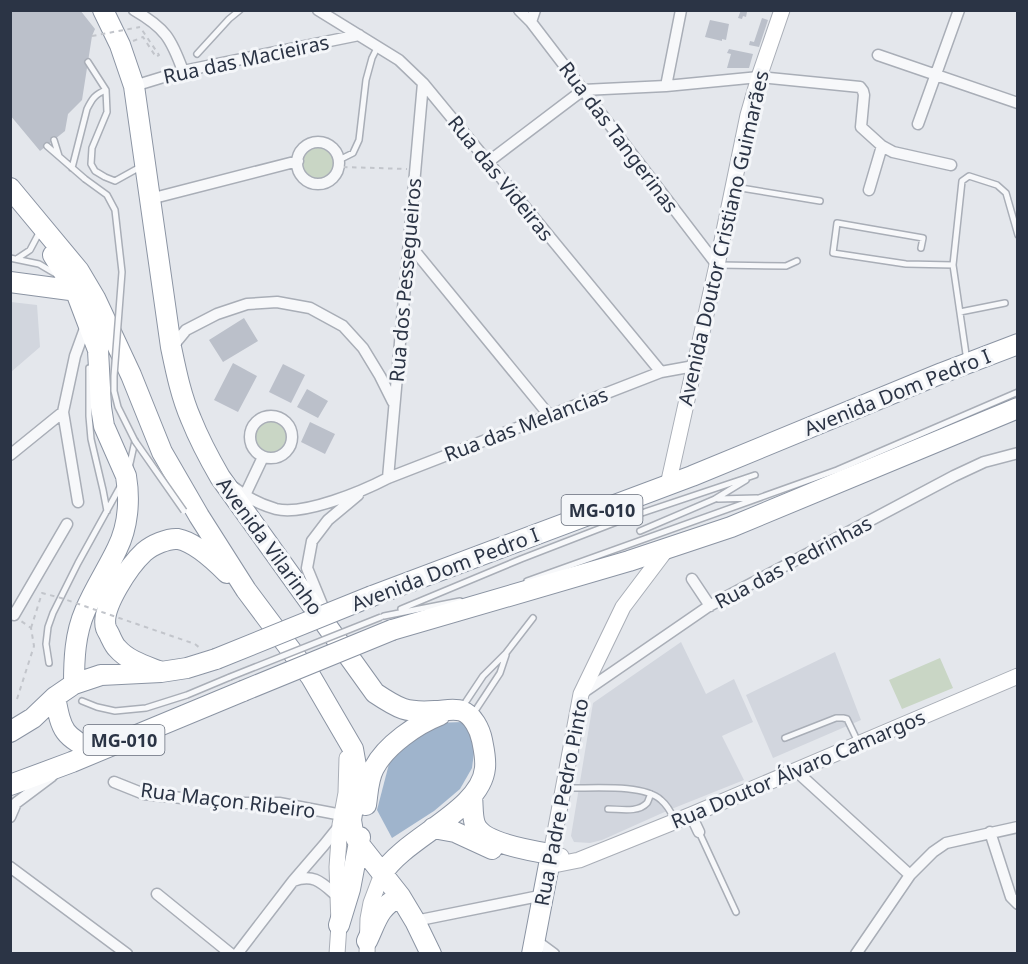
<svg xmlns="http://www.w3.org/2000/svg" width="1028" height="964" font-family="'Noto Sans',sans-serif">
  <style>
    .built { fill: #d2d6de }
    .green { fill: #c9d6c5 }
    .water { fill: #9fb4cc }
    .building { fill: #bbc0ca }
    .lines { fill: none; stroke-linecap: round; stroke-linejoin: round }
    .lane-casing { stroke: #a9aeb7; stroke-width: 8 }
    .street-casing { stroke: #a9aeb7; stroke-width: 13 }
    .secondary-casing { stroke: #a9aeb7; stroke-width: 17 }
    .highway-casing { stroke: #8b94a3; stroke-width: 22 }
    .path { stroke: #c2c5cb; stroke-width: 2; stroke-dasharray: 4.5 4.5; stroke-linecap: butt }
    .lane { stroke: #f7f8fa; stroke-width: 5 }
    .street { stroke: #f7f8fa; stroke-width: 10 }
    .secondary { stroke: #fff; stroke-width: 15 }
    .highway { stroke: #fff; stroke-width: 20 }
    .lane-bridge-casing { stroke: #a9aeb7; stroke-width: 8; stroke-linecap: butt }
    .highway-bridge-casing { stroke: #8b94a3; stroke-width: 22; stroke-linecap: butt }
    .path-bridge { stroke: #c2c5cb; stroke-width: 2; stroke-dasharray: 4.5 4.5; stroke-linecap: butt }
    .lane-bridge { stroke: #f7f8fa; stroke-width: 5 }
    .highway-bridge { stroke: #fff; stroke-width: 20 }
    .labels { text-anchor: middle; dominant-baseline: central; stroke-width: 6; stroke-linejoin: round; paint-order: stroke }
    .shield { fill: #f4f6f9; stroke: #676e7b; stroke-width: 1.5 }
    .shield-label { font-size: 18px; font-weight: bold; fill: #2b3445 }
    .street-label { font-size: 20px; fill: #2b3445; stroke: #f4f6f9 }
  </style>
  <rect width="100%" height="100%" fill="#e4e7ec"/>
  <path class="built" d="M11,302l26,3 3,42 -29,25z
    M681,642l25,52 28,-15 19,43 -31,14 22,44 -75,30 -67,30 -12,3 -16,-1 -3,-6 22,-133z
    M835,652l26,68 -88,38 -27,-63z"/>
  <path class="green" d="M303 163a16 16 0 1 1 32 0a16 16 0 1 1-32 0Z
    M255 437a16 16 0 1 1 32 0a16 16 0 1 1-32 0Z
    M940,658l13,30 -51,21 -13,-29z"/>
  <path class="water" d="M463,722l6,6 6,17 -3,23 -12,21 -26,22 -42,27 -15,-28 13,-50 23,-24 22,-13z"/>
  <path class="building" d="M10,10h70l15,19 -3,7 -10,64 -14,14 -3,17 -25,20 -30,-36z
    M741,10l6,2 -1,5 -3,-1 -1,3 -4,-1z
    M762,18l6,2 -9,27 -10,-2 1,-4 4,1z
    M710,20l19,4 -3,16 -4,-1v2l-17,-4z
    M729,49l24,5 -4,14h-22l4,-14 -4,-1z
    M244,318l14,23 -35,21 -14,-22z
    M233,363l24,13 -19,36 -24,-12z
    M283,364l22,11 -14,28 -22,-11z
    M307,389l21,12 -10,17 -21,-11z
    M310,422l25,12 -10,20 -24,-12z"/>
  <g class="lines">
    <g class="lane-casing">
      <path id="lane" d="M197,54l32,-35 11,-9
        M88,62l18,28 1,22 -15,36 -1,16 4,7 10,6 10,4 27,-15
        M54,140l5,16
        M47,146l38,33
        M339,160l14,-7 6,-13 7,-60 6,-22 6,-12
        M72,168l15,-59c5,-10 8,-15 19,-19
        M735,187l85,14
        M921,248l2,-10 -86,-15 -4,30 73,11 47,1
        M10,258l29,6 17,10
        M18,258l12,-8 9,-17
        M719,265l67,1 11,-5
        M960,312l45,-9
        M967,361l-14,-96 9,-84 7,-5 28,9 9,8 12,42
        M89,368v48l2,23 12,51 4,21
        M129,468l6,-27
        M718,499l39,-1
        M640,531l75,-32 31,-19
        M527,581l310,-111 181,-78
        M401,609l120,-50 106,-41 128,-43
        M384,616l76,-15
        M49,663l-3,-19 2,-17 5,-14 25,-50 42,-76
        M82,701l15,6 18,4 31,-3 41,-13 43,-18
        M463,706l20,-30 23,-23 27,-35
        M473,714l27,-41 6,-18
        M785,738l51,-20h7l4,1 11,23
        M564,788c25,1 78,-5 97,12 6,5 10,12 13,19
        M608,809c12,0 30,4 39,-6 1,-1 3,-8 4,-9
        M699,832l37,80"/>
    </g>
    <g class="street-casing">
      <path id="street" d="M134,10c31,18 37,28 49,61
        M318,10l81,50 24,23 238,289
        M519,10l12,12 186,243
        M531,22l4,-12
        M878,55l140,48
        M134,86l49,-15 176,-36
        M666,86l15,-76
        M583,90l83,-4 93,-9 101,10 3,4 1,4 -3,32 21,19 11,6 58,13
        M918,124l41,-114
        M297 163a21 21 0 1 1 42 0a21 21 0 1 1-42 0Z
        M488,162l95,-72
        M869,190l13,-44
        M150,199l148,-38
        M409,244l140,171
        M172,347l14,-17 31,-16 30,-10 30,-2 33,6 33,18 20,22 17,28 13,26
        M250 437a21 21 0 1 1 42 0a21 21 0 1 1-42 0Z
        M10,455l53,-43
        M388,478l35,-395
        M235,488c11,9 27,17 41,21 28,7 87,-18 112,-31l273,-106 33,-6
        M245,495l18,-38
        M78,502l-15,-90 12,-56 12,-33
        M692,579l18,27
        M10,612l4,3 53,-91
        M325,612l-18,-44 5,-27 16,-21 30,-25
        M584,692l125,-86 245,-130 30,-14 34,-9
        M796,771l114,104
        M114,782l30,12 85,9h50l63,12
        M691,815l8,17
        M10,817l6,-14 36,-27
        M990,832l21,65 7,7
        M10,867l117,87
        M293,881c21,-8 29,2 44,15
        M157,894l74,60
        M415,921l129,-26
        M535,940l19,14
        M237,954l56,-73 31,-36 16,-20
        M856,954l54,-79 23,-23 13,-9 72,-16"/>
    </g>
    <g class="secondary-casing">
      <path id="secondary" d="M668,485l49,-220 31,-150 11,-38 23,-67
        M561,856l-10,-2 30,-160 42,-87 43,-57
        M549,866l30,-6 112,-45 327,-139
        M337,954l2,-29 -2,-58 3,-42 6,-32 1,-35
        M367,954l1,-35 3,-16 11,-29"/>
    </g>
    <g class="highway-casing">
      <path id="highway" d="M103,10l17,35 14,41 37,261c5,24 10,49 20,72 8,20 18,39 29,58l155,216c24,16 31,20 60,18 8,0 19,-3 27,0 11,4 18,19 20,29 2,10 4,18 3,28 -4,43 -80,69 -103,106
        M10,188l69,83 16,27 36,77 31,77 37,64 47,74 65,87 42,72 3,17 1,16 -6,38 2,12 6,12 41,52 15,25 16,33
        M53,255l23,37 22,58 3,57 3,19 22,50c4,24 2,51 -9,73 -10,21 -23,40 -32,62 -10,23 -11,48 -11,73
        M10,282l75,10
        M372,596l320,-120 250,-103 76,-29
        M392,630l237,-69 102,-34 287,-119
        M161,672c-15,-6 -33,-11 -44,-24 -3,-3 -5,-8 -7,-12 -1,-3 -3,-5 -4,-8 -6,-20 24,-63 38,-76 8,-7 24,-14 34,-13 17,3 37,22 49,34
        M55,697c7,36 8,38 41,55
        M10,732l23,-14 22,-21 19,-13 27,-9 60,-3 26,-4 29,-9
        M10,785l62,-23 171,-71
        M472,796c1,9 0,20 3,28 7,19 58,27 76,30l-19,100
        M366,805c2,-13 2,-26 8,-37 12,-23 43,-44 66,-53
        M433,828l22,4 37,17
        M339,925l11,-36 10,-52
        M367,941c10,-21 11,-33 33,-45"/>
    </g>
    <path class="path" d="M133,41l10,-4 13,20 3,-2 -19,-28
      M343,167l64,2
      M195,644l6,5
      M17,699l17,-53 -3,-18 -10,-7"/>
    <use href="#lane" class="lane"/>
    <use href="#street" class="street"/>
    <use href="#secondary" class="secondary"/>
    <use href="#highway" class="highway"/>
    <g class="lane-bridge-casing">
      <path id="lane-bridge" d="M85,179l22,16 8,15 7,62 -8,104v15l4,16 17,34 49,70
        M230,677l151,-60"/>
    </g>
    <g class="highway-bridge-casing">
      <path id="highway-bridge" d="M216,659l156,-63
        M243,691l149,-61"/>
    </g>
    <path class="path-bridge" d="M92,36l48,-9
      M31,628l11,-35 19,5 134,46"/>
    <use href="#lane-bridge" class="lane-bridge"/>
    <use href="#highway-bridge" class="highway-bridge"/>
  </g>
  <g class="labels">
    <g class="shield">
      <rect x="561.5" y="495" width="81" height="30" rx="4.5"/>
      <rect x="83.5" y="725" width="81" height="30" rx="4.5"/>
    </g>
    <g class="shield-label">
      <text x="602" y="510">MG-010</text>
      <text x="124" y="740">MG-010</text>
    </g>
    <g class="street-label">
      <text transform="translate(246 59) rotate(-12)">Rua das Macieiras</text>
      <text transform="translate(619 137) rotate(53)">Rua das Tangerinas</text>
      <text transform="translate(501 178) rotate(51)">Rua das Videiras</text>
      <text transform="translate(723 238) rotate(-77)">Avenida Doutor Cristiano Guimarães</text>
      <text transform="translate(405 280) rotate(-85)">Rua dos Pessegueiros</text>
      <text transform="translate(897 392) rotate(-22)">Avenida Dom Pedro I</text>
      <text transform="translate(526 424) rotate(-21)">Rua das Melancias</text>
      <text transform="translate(270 546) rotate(54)">Avenida Vilarinho</text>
      <text transform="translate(793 562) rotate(-28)">Rua das Pedrinhas</text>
      <text transform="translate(445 569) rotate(-21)">Avenida Dom Pedro I</text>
      <text transform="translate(798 769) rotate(-23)">Rua Doutor Álvaro Camargos</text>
      <text transform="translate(228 800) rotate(7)">Rua Maçon Ribeiro</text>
      <text transform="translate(561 802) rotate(-79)">Rua Padre Pedro Pinto</text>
    </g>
  </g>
  <rect width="1028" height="964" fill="none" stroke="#2b3445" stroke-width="24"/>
</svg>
